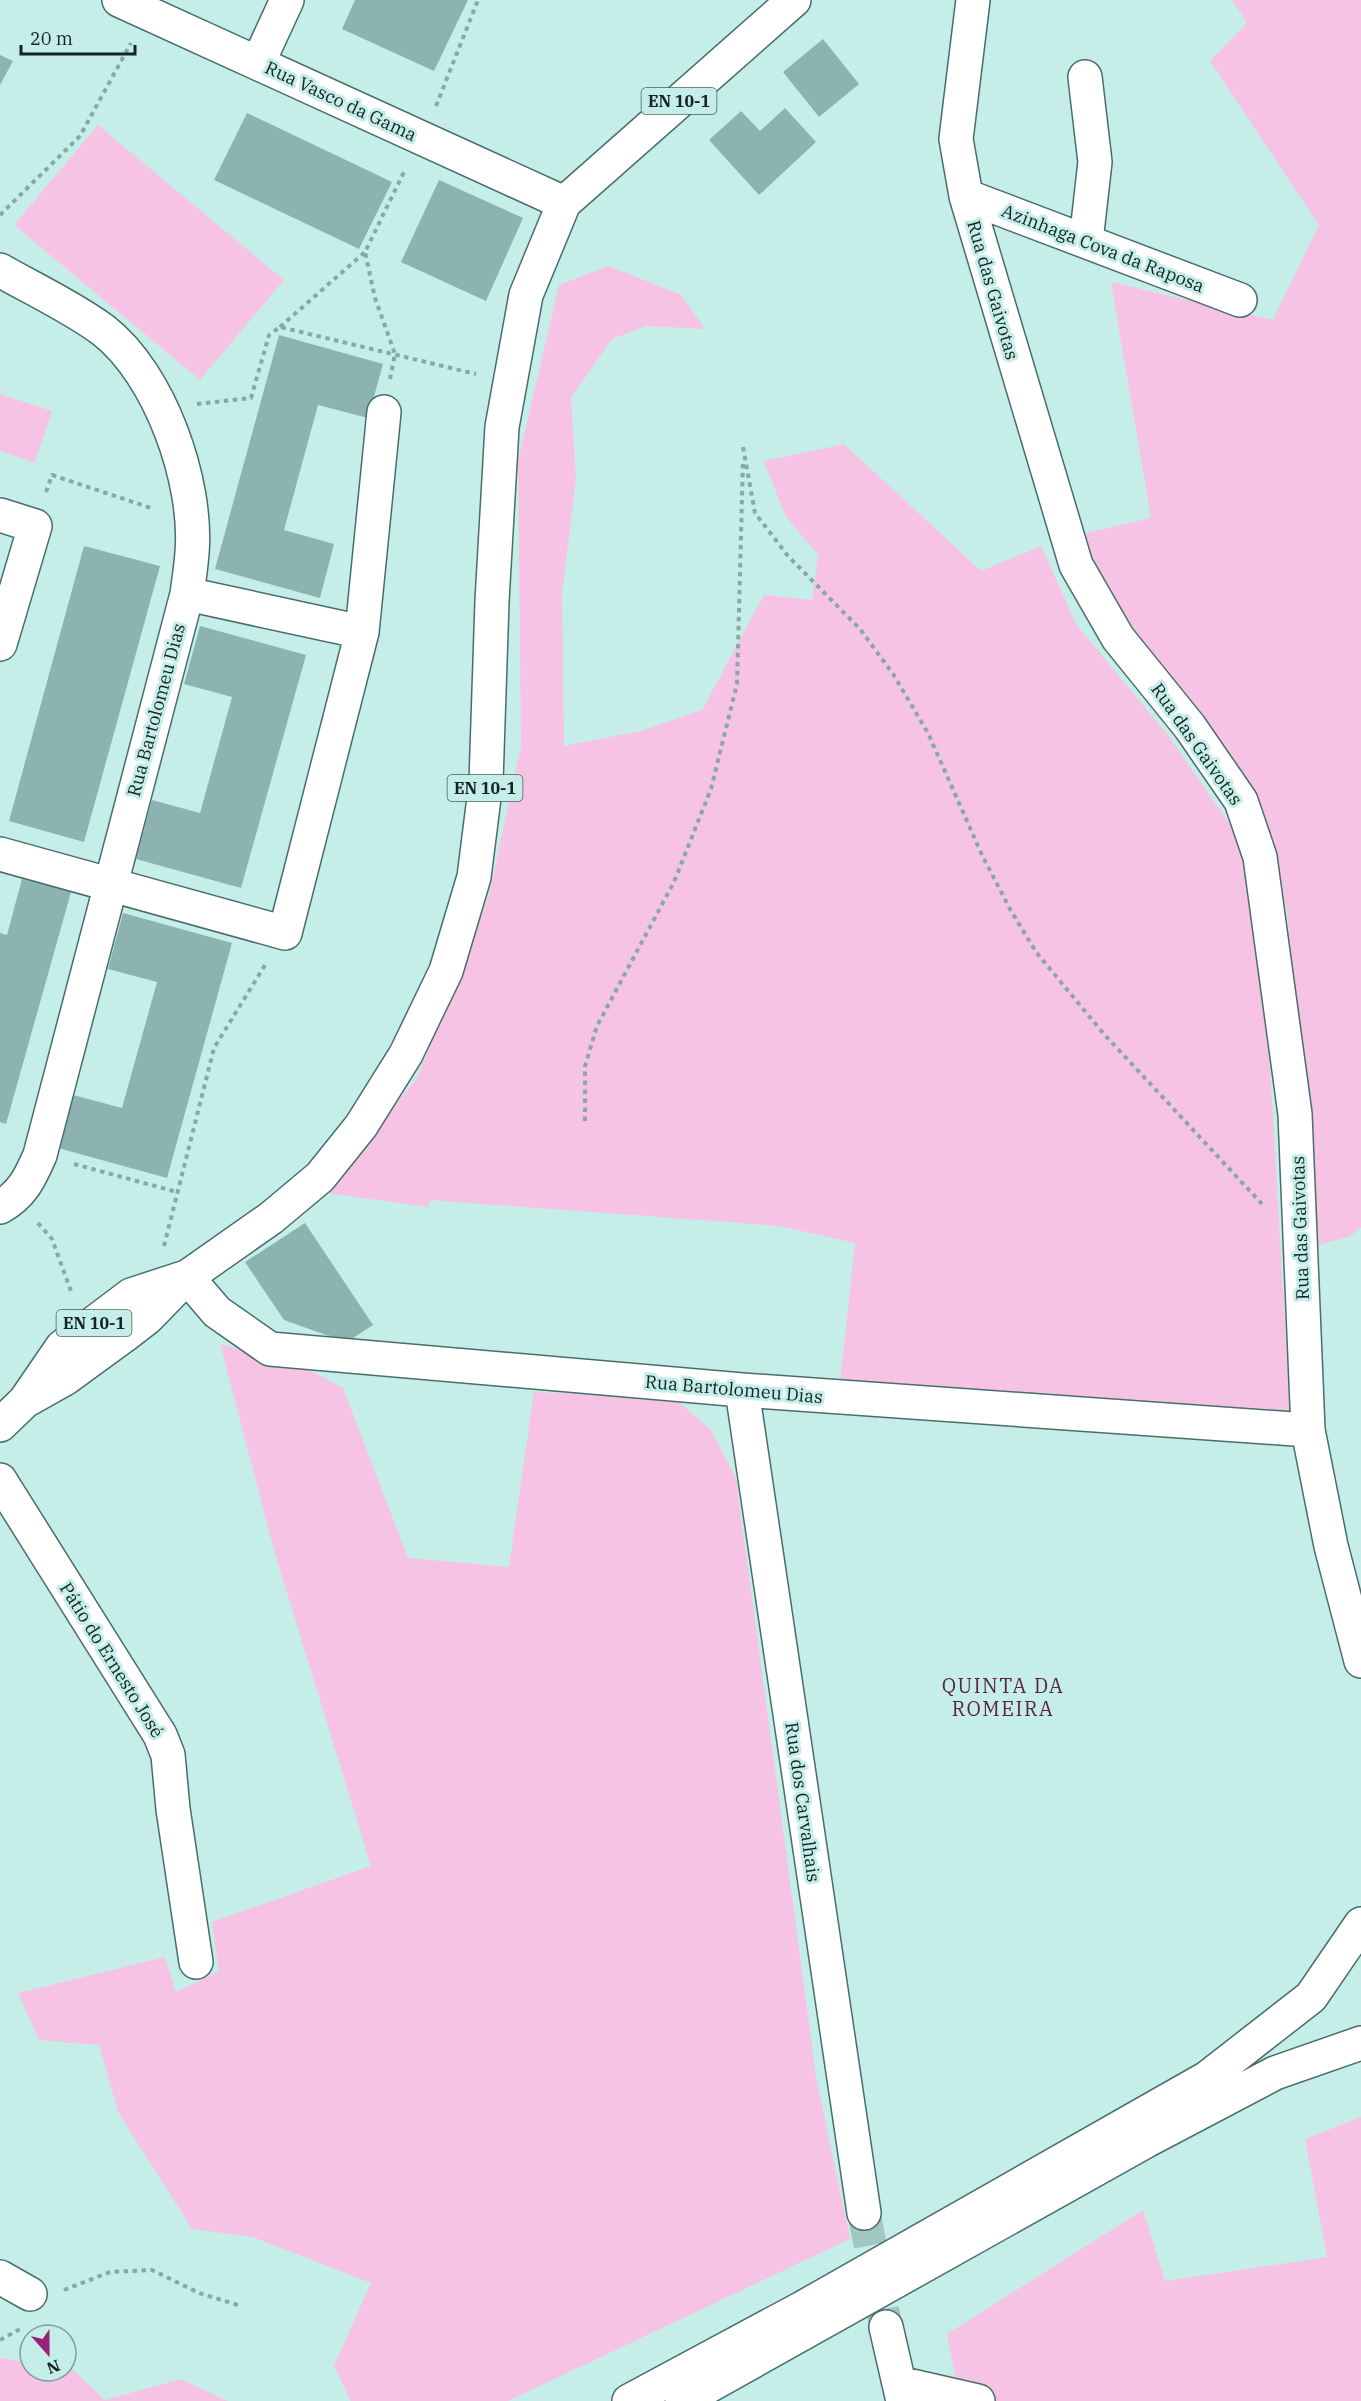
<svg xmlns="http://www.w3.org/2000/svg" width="1361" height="2401" font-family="'IBM Plex Serif',serif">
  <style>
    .green { fill: #f7c3e4 }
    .building { fill: #8cb3af }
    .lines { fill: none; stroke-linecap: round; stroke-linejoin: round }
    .minor-tunnel { stroke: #a2c6c1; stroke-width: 33; stroke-dasharray: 33 16; stroke-linecap: butt }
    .minor-casing { stroke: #486d6a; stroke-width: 36 }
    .major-casing { stroke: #486d6a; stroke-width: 36 }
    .path { stroke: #88a8a4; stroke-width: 4; stroke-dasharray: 4.5 4.5; stroke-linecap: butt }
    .minor { stroke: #fff; stroke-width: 33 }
    .major { stroke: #fff; stroke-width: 33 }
    .labels { text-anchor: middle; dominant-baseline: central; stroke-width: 6; stroke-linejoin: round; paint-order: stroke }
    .shield { fill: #c5eee9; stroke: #49615e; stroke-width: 1.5 }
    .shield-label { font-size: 16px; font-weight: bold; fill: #142422 }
    .street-label { font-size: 18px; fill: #142422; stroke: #c5eee9 }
    .neighbourhood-label { font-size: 20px; letter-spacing: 1.5px; fill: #5a2049; stroke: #c5eee9 }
  </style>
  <rect width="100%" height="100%" fill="#c5eee9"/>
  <path class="green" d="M1232,0h129v1227l-10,9 -36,10 -28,-335 -22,-97 -112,-154 -76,-125 74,-17 -40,-236 162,38 46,-95 -109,-164 37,-38z
    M98,125l186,155 -84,100 -186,-155z
    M609,266l72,29 24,34 -59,-3 -34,13 -41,59 5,81 -14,114 2,153 77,-15 61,-21 62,-115 48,5 6,-45 -33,-40 -21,-54 80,-17 137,127 60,-25 35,78 92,111 70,101 26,127 26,448 -450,-28 15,-140 -75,-17 -350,-26 -2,7 -109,-15 97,-112 73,-185 32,-149 -3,-285 41,-176z
    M0,394l52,17 -17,52 -35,-12z
    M220,1344l86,24 37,20 65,170 101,9 25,-175 140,6 37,32 25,48 80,598 34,163 -342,162h-157l-17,-35 37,-83 -118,-46 -61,-8 -74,-117 -19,-67 -60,-5 -21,-47 147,-36 11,35 43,-21 -7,-49 159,-56 -96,-312z
    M1361,2117v284h-401l-13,-67 196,-124 22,71 162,-24 -22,-118z
    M0,2358l30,4v9h36v-4h4l35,33 76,-21 47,22h-228z"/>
  <path class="building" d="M355,0h113l-34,71 -92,-42z
    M823,39l36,45 -40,33 -36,-45z
    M0,55l13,6 -13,24z
    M785,108l31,34 -57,53 -50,-55 32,-29 19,20z
    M247,113l145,69 -33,67 -145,-69z
    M439,180l84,38 -37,83 -85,-39z
    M279,335l104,29 -15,54 -50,-13 -34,125 50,14 -14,54 -105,-29z
    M84,546l76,20 -76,276 -75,-21z
    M200,626l106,29 -65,233 -105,-29 16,-59 48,13 32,-116 -48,-13z
    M22,879l49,13 -65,232 -6,-2v-189l7,2z
    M123,913l109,30 -65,235 -109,-30 15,-53 49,13 35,-126 -49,-13z
    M305,1223l68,102 -23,15 -24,-5 -42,-15 -39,-58z"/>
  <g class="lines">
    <path class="minor-tunnel" d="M864,2213l22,114"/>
    <g class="minor-casing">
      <path id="minor" d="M119,0l445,203
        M973,0l-17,139 10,57 110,369 42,73 72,89 51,74 19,56 35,257 13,316 23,116 30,115
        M258,63l29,-63
        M1085,77l10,85 -9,79
        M966,196l274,104
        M0,270c33,19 72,37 103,60 57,44 95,152 89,223 -1,13 -3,27 -5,41l-147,561c-10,23 -18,40 -40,52
        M0,515l35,11 -35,118
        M187,594l175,38
        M0,854l285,79 77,-301 22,-220
        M187,1277l30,35 53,37 472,41 566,40
        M742,1390l122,823
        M0,1480l160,255 8,20 5,54 23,153
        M0,2277l30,17
        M886,2327l17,74
        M899,2383l79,18"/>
    </g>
    <g class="major-casing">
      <path id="major" d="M25,1401l41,-23 59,-43 22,-17 40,-41 84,-59 49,-41 41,-51 45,-72 40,-83 28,-94 12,-95 6,-181 10,-174 24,-132 38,-92 230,-203
        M0,1425l25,-24 37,-54 69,-52 52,-17
        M629,2401l175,-94 403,-229 104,-81 50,-73
        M682,2401l464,-260 129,-68 86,-30"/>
    </g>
    <path class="path" d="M436,106l42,-106
      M0,215l80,-79 51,-93
      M280,327l85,-75
      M390,379l5,-25 -20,-56 -10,-46 40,-82
      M197,404l54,-6 18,-63 11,-8 196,47
      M743,447l12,66 33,43 72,73 33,45 35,59 54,122 28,54 26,43 67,81 159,171
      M46,492l6,-17 102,34
      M585,1121v-55l12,-40 77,-144 37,-93 26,-105 6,-224
      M74,1164l103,28
      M38,1223l14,16 20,55
      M164,1246l50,-198 51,-83
      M64,2290l46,-18 42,-2 47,23 42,13
      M0,2340l20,-11"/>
    <use href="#minor" class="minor"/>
    <use href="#major" class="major"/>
  </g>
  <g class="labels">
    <g class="shield">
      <rect x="641.5" y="88" width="75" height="26" rx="4.5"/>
      <rect x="447.5" y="775" width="75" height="26" rx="4.5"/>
      <rect x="56.5" y="1310" width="75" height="26" rx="4.5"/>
    </g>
    <g class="shield-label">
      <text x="679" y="101">EN 10-1</text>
      <text x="485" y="788">EN 10-1</text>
      <text x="94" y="1323">EN 10-1</text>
    </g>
    <g class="street-label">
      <text transform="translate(341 101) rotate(25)">Rua Vasco da Gama</text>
      <text transform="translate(1103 248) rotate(21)">Azinhaga Cova da Raposa</text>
      <text transform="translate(993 290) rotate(74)">Rua das Gaivotas</text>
      <text transform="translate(156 710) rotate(-75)">Rua Bartolomeu Dias</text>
      <text transform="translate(1197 744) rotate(55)">Rua das Gaivotas</text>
      <text transform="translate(1300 1228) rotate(-92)">Rua das Gaivotas</text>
      <text transform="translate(734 1389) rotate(5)">Rua Bartolomeu Dias</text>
      <text transform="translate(112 1660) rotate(58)">Pátio do Ernesto José</text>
      <text transform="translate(803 1802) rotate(82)">Rua dos Carvalhais</text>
    </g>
    <g class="neighbourhood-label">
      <text x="1003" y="1685">QUINTA DA<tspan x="1003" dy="23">ROMEIRA</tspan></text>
    </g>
  </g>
  <g transform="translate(48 2353) rotate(159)"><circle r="28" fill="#c5eee9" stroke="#7e9d99" stroke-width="1.5"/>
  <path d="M0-4.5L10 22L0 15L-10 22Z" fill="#99217b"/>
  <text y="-9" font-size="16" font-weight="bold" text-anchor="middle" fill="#142422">N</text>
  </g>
  <path d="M21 45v9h114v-9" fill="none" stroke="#142422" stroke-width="3"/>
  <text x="30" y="45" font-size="18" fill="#142422" stroke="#c5eee9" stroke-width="4.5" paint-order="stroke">20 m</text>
</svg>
